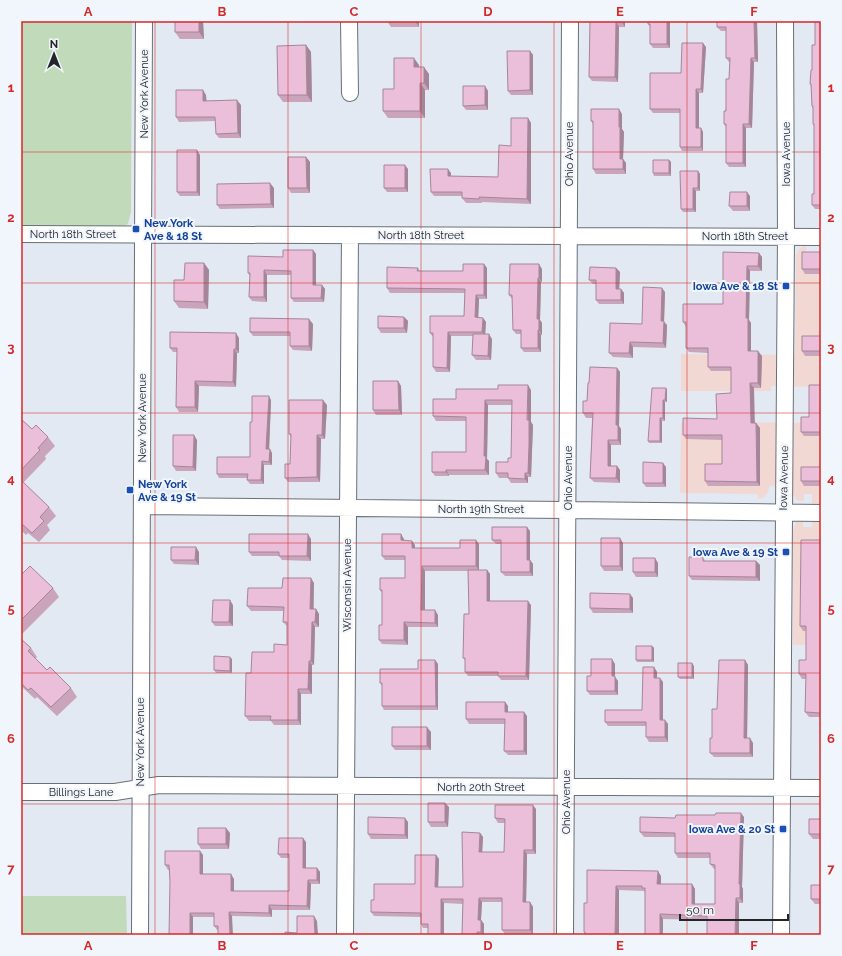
<svg xmlns="http://www.w3.org/2000/svg" width="842" height="956" font-family="Raleway,sans-serif">
  <style>
    .commercial { fill: #f2d8d2 }
    .green { fill: #c0daba }
    .lines { fill: none; stroke-linecap: round; stroke-linejoin: round }
    .minor-casing { stroke: #6a7078; stroke-width: 18 }
    .minor { stroke: #fff; stroke-width: 16 }
    .wall { fill: #caa4bb }
    .shaded-wall { fill: #a48698 }
    .building { fill: #ebbfd9; stroke: #a48698 }
    .grid { fill: none; stroke: #d62828; stroke-width: 1; stroke-opacity: 0.55 }
    .transit-dot { fill: #1a4fb4; stroke: #f1f6fd; stroke-width: 1.5 }
    .labels { text-anchor: middle; dominant-baseline: central; stroke-width: 4; stroke-linejoin: round; paint-order: stroke }
    .street-label { font-size: 11px; fill: #232528; stroke: #f1f6fd }
    .transit-label { font-size: 11px; font-weight: bold; fill: #164399; stroke: #f1f6fd; text-anchor: end }
    .neatline { fill: none; stroke: #d62828; stroke-width: 1.5 }
    .grid-label { font-size: 13px; text-anchor: middle; font-weight: bold; fill: #d62828 }
  </style>
  <rect width="100%" height="100%" fill="#e2e9f2"/>
  <path class="commercial" d="M806,245v9h15v133l-50,-1v5h-90v-37l114,1 1,-99 2,-6z
    M681,422l140,1v222h-28v-113l3,-10 7,-3v8h9v-33h-8v7l-7,-1 -4,-6v-8h-23l-3,8 -4,4 -5,1v-5l-78,-1z"/>
  <path class="green" d="M21,21h111l-1,191 -3,12 -5,3 -102,1z
    M21,896h105l1,39h-106z"/>
  <g class="lines">
    <g class="minor-casing">
      <path id="minor" d="M349,21l1,72
        M21,234l800,3
        M142,506l426,4 253,3
        M21,792h94l44,-7 662,3
        M140,935l4,-914
        M345,935l5,-700
        M565,935l5,-914
        M781,935l5,-699 -1,-215"/>
    </g>
    <use href="#minor" class="minor"/>
  </g>
  <path class="wall" d="M203,21l1,18h-24l-5,-7z
    M387,21h32v6h-28z
    M590,21h35v6h-6l-1,55 -26,-1 -3,-4z
    M648,21h22v27h-17l-3,-4v-17l-2,-3z
    M717,21h40l1,41h-4l-2,66h-6v39h-17l-3,-4v-36l-2,-3 5,-45 1,-17h-1l-3,-4v-27h-5l-4,-4z
    M821,21v188h-6l-3,-4 2,-11v-68l-1,-2v-15l-1,-3 -1,-20 -1,-2 5,-39z
    M306,45l5,7 1,50h-29l-5,-7z
    M706,47l-3,46h-4v35h2l2,4v19h-21l-2,-4v-34h-27l-3,-4z
    M530,51l3,4v40h-22l-3,-4z
    M419,65v2l10,7v16h-4v28h-37l-5,-7 11,-22z
    M485,86l3,5v19h-22l-3,-4z
    M206,95v6l35,4v33h-22l-3,-4 -1,-13 -36,1 -3,-5z
    M622,114v15l2,3 -1,27 3,4v11h-30l-3,-5v-45l-2,-3z
    M528,118l3,5v81l-49,-2v1h-16l-4,-5v-2h-28l-3,-4 20,-19v3l47,1 13,-31z
    M200,155v41h-20l-3,-4z
    M306,157l4,5v31h-19l-3,-5z
    M669,160l2,2v14h-17l-1,-3z
    M408,169v23h-21l-3,-4z
    M698,171l2,3v17h-4v21h-13l-2,-3z
    M274,188v20l-54,1 -3,-4z
    M750,196v15h-17l-4,-5z
    M313,250l3,4v31h6l3,4 -1,13h-30l-3,-4v-23h-24v27l-15,-1 -3,-4 1,-21 -2,-3 35,-16z
    M723,252l36,1 3,4v14h-12l-1,49 2,3v28l11,5 -1,32h-7v35h2l4,5v58h-52l-3,-5 17,-17v-24l-36,-1 -3,-4 34,-16 14,-26v-22h-20l-3,-4v-14l-19,-1 -3,-4v-21l-3,-5 40,-18z
    M821,252v22h-16l-3,-5z
    M204,263l5,7 -1,39 -29,-1 -5,-7 10,-21z
    M484,264l3,4v31h-8l-1,19h5l3,4 -1,12 7,5 -1,21h-15l-4,-5 1,-19h-22l-1,36h-14l-3,-5v-30l-3,-4 34,-17 1,-23h-75l-3,-5 31,-20 2,3h43z
    M616,268l4,4 -1,17h2l3,4v11h-25l-3,-4v-16h-3l-4,-4z
    M542,269v13h-1l-1,38 2,3v12h-1v17h-17l-3,-4v-14h-5l-3,-4 -1,-31 -3,-4z
    M665,292l-1,30 3,3 -1,23 -33,-1v11l-20,-1 -4,-4 33,-29z
    M404,317l4,4 -1,12h-26l-3,-5z
    M313,324l-1,27 -19,-1 -3,-4v-10h-37l-3,-4z
    M821,336v20h-16l-3,-5z
    M239,338v15h-2l-1,34 -37,-1 -1,26h-19l-3,-5 1,-55h-4l-3,-4z
    M617,368l3,4 -1,54 2,3v16h-10v21h6l3,4v13l-26,-1 -4,-4 2,-60h-6l-3,-5 4,-12 2,-18z
    M398,381l3,5 1,29h-26l-3,-5z
    M821,385v51h-17l-3,-4 8,-15z
    M666,388l1,2v12h-2v19h-3v22h-13l-1,-2z
    M531,390v32l2,3 -1,25 -1,27h-3v6h-17l-3,-5h-9l-3,-5 15,-15 1,-53h-24l-1,54 2,2v14h-40v1h-14l-3,-4 34,-20v-31h-30l-3,-5 23,-17z
    M271,400l-2,49 3,4v12h-8v19h-14l-3,-4 1,-2h-29l-2,-4 33,-17 2,-35z
    M327,405l-2,34h-4l-1,43h-32l-3,-4 5,-14 1,-27 -2,-3z
    M21,419l11,10 16,8 7,9 -10,10 1,3 -23,24 26,24 7,9 -9,9 3,5 -11,12 -11,-9 -2,2 -5,-5z
    M197,440l-1,31h-20l-3,-5z
    M666,467v20h-20l-3,-4z
    M821,467v19h-17l-3,-5z
    M530,531v29l3,4v12h-28l-4,-4v-28h-5l-4,-4z
    M311,539v22l-29,-1 -3,-4h-27l-3,-4z
    M404,539v2l11,4v3h45l19,-4v26h8l3,4v27l41,4 -2,75h-28l-3,-4h-30l-3,-4v-12l-2,-2 6,-44 -1,-43h-43v39l13,5v12h-30v18l-26,-1 -3,-4 3,-15v-32l-2,-3 25,-12v-18h-20l-3,-4z
    M821,540v177h-12l-4,-5 1,-33h-4l-3,-5 7,-14v-29h-3l-3,-5z
    M623,543v28h-19l-3,-5z
    M199,552v13l-25,-1 -3,-4z
    M703,557l2,4h51l4,4v16l-68,-1 -3,-4z
    M658,563v14h-22l-3,-5z
    M21,575l32,13 6,9 -38,38z
    M314,583v26h2l3,5v13h-4l-1,38h-2v29h-11v31h-27l-3,-4h-22l-4,-5 6,-43 36,-28v-19l-4,-4 1,-11h-33l-4,-5 35,-18z
    M633,598v15h-40l-3,-5z
    M233,605v21h-18l-3,-4z
    M21,639l10,9 6,9 -2,2 12,11 24,18 6,9 -20,19 -20,-19 -2,2 -14,-13z
    M652,646l2,2v14h-17l-1,-2z
    M232,659v14h-16l-2,-3z
    M435,660l3,4v46h-54l-2,-4v-20l-2,-3 38,-14z
    M745,660l3,5 -1,73 6,5v14h-39l-4,-4 2,-15 5,-29z
    M615,664v13l3,4v14h-28l-3,-4 4,-15z
    M694,666v13h-14l-2,-2z
    M654,667l3,5v6l6,4v38l5,4v18h-19l-3,-5v-11h-38l-3,-4 37,-12z
    M505,702l3,4v6l19,4v39h-19l-4,-4 1,-27h-36l-3,-5z
    M431,732v18h-36l-3,-4z
    M449,807l-1,20h-17l-3,-5z
    M536,809v45h-9l-1,48h4l3,5v28l-28,-1 -3,-4v-28h-20l-1,18 3,4v11h-22l1,-31 -19,-1 -16,25h-5l-2,-4v-7l-47,-1 -3,-4 3,-12 41,-16 21,-29 3,4 -1,28h25l17,-54 3,4 -1,15h22l1,-29h-7l-3,-5z
    M744,817l-2,70 1,2v14h-4l-32,17 -44,-1v16l-18,-42 -1,-2 -25,-1v45h-34v-2l-1,-1 3,-29v-33l74,6v8h31l3,5v15h20v-35h-1l-4,-5v-6h-32l-3,-5v-16h-31l-4,-5z
    M821,819v20h-8l-4,-5z
    M408,822v17h-37l-3,-5z
    M230,833l-1,16h-28l-3,-5z
    M306,842v26h11l3,4v12h-9l-1,26h-38v7l-40,-1 -14,15 -4,-5v-9h-21v18l-23,-54 -1,-11h-1l-3,-5 35,-14 3,4v19l31,5v12h55v-33h-8l-3,-4z
    M821,885v19h-6l-4,-5z"/>
  <path class="shaded-wall" d="M199,21h4l1,18 -5,-7z
    M415,21h4v6z
    M622,21h3v6l-3,-5z
    M667,21h3v27l-3,-4z
    M754,21h3l1,41 -3,-4z
    M616,22l3,5 -1,55 -3,-5z
    M703,43l3,4 -3,46 -2,-4z
    M306,45l5,7 1,50 -5,-7z
    M530,51l3,4v40l-3,-5z
    M414,58l5,7v9l-5,-7z
    M751,58l3,4 -2,66 -3,-4z
    M424,67l5,7v16l-5,-7z
    M420,83l5,7v28l-5,-7z
    M485,86l3,5v19l-3,-5z
    M696,89l3,4v39l-3,-4z
    M203,90l3,5 1,10 -4,-4z
    M237,100l4,5v33l-3,-5z
    M619,109l3,5v15l2,3 -1,27 3,4v11l-3,-5 -3,-10z
    M528,118l3,5v81l-4,-5z
    M743,124l3,4v39l-3,-4z
    M701,128l2,4v19l-2,-4z
    M197,150l3,5v41l-3,-4z
    M306,157l4,5v31l-3,-5z
    M669,160l2,2v14l-2,-3z
    M405,165l3,4v23l-3,-4z
    M448,169l3,4v8l-3,-5z
    M698,171l2,3v17l-2,-3z
    M270,183l4,5v20l-3,-4z
    M693,188l3,3v21l-3,-3z
    M747,192l3,4v15l-3,-5z
    M313,250l3,4v35l-3,-4z
    M759,253l3,4v14l-4,-5z
    M204,263l5,7 -1,39 -4,-7z
    M484,264l3,4v31l-3,-4z
    M539,264l3,5v13l-3,-4z
    M747,266l3,5 -1,49 2,3v33l-3,-5 -2,-33z
    M616,268l4,4 -1,21 -3,-4z
    M264,270l3,5v27l-3,-5z
    M538,278l3,4 -1,38 2,3v12l-3,-5 -2,-11z
    M322,285l3,4 -1,13 -3,-4z
    M662,288l3,4 -1,30 3,3 -1,23 -3,-5 -2,-22z
    M621,289l3,4v11l-3,-4z
    M476,295l3,4 -1,23 -3,-5z
    M404,317l4,4 -1,12 -3,-5z
    M483,318l3,4 -1,14 -3,-4z
    M309,319l4,5 -1,27 -3,-5z
    M538,330l3,5v17l-3,-4z
    M448,332l3,4 -1,36 -3,-4z
    M236,333l3,5v15l-3,-4z
    M489,334l3,5 -1,21 -3,-4z
    M630,342l3,5v11l-4,-5z
    M234,349l3,4 -1,34 -3,-5z
    M758,351l4,5 -1,32 -3,-5z
    M617,368l3,4 -1,54 2,3v16l-3,-5 -2,-15z
    M195,381l4,5 -1,26 -3,-5z
    M398,381l3,5 1,29 -3,-5z
    M750,383l4,5 1,40 -4,-5z
    M528,385l3,5v32l2,3 -2,52 -3,-4z
    M666,388l1,2v12l-2,-2z
    M269,396l2,4 -2,52 -3,-3z
    M323,400l4,5 -2,34 -3,-4z
    M485,400l3,5 -1,54 2,2v14l-4,-5 -1,-14z
    M663,400l2,2v19l-2,-3z
    M660,418l2,3v22l-2,-2z
    M756,423l4,5v58l-3,-4z
    M194,435l3,5 -1,31 -3,-4z
    M317,435l4,4 -1,43 -3,-5z
    M608,440l3,5v25l-3,-4z
    M270,449l2,4v12l-3,-3z
    M262,461l2,4v19l-3,-4z
    M663,463l3,4v20l-3,-4z
    M617,466l3,4v13l-4,-5z
    M446,470l3,5v1l-3,-4z
    M525,473l3,4v6l-3,-4z
    M527,527l3,4v33l-3,-4z
    M308,534l3,5v22l-4,-5z
    M401,534l3,5v6l-3,-5z
    M620,538l3,5v28l-3,-5z
    M476,540l3,4v27l-3,-5z
    M412,541l3,4v7l-3,-4z
    M196,547l3,5v13l-4,-5z
    M655,558l3,5v14l-3,-5z
    M530,560l3,4v12l-3,-4z
    M756,561l4,4v16l-4,-4z
    M422,566l3,5v44l-4,-5z
    M487,570l3,4v31l-3,-4z
    M311,578l3,5 -1,30 -3,-4z
    M630,594l3,4v15l-3,-4z
    M230,600l3,5v21l-4,-4z
    M528,601l3,4 -2,75 -3,-4z
    M316,609l3,5v13l-4,-5z
    M435,610l3,5v12l-3,-4z
    M312,622l3,5 -1,38 -3,-4z
    M404,622l4,5v18l-4,-5z
    M652,646l2,2v14l-2,-2z
    M230,657l2,2v14l-2,-2z
    M612,659l3,5v13l3,4v14l-3,-4 -3,-15z
    M435,660l3,4v46l-2,-4z
    M745,660l3,5 -1,78 -3,-5z
    M309,661l3,4v29l-4,-5z
    M692,663l2,3v13l-2,-2z
    M654,667l3,5v10l-3,-4z
    M660,678l3,4v42l-3,-4z
    M298,689l3,5v31l-3,-5z
    M505,702l3,4v10l-3,-4z
    M524,712l3,4v39l-3,-4z
    M665,720l3,4v18l-3,-5z
    M427,727l4,5v18l-4,-4z
    M750,738l3,5v14l-3,-4z
    M445,803l4,4 -1,20 -3,-5z
    M533,805l3,4v45l-3,-4z
    M741,813l3,4 -2,70 1,2v14l-3,-5 -1,-14z
    M405,818l3,4v17l-3,-4z
    M226,828l4,5 -1,16 -3,-5z
    M480,833l3,4 -1,19 -3,-4z
    M303,838l3,4v30l-3,-4z
    M524,850l3,4 -1,53 -3,-5z
    M200,851l3,4v23l-3,-4z
    M436,855l3,4 -1,32 -3,-4z
    M317,868l3,4v12l-3,-4z
    M658,871l3,5v13l-4,-5z
    M231,874l3,5v16l-3,-4z
    M308,880l3,4 -1,26 -3,-4z
    M692,884l3,5v20l-3,-5z
    M616,886l3,4v45h-4z
    M479,898l3,4 -1,18 3,4v11h-1l-2,-3 -3,-12z
    M736,898l3,5v32h-4z
    M441,899l3,4v32h-3z
    M530,902l3,5v28l-3,-5z
    M269,905l3,5v7l-3,-4z
    M229,912l3,4 1,19h-3z
    M190,913l3,4v18h-3z
    M660,914l3,5v16h-3z
    M314,916l3,5 1,14h-3z"/>
  <path class="building" d="M175,21h24v11h-24z
    M590,21h32v1h-6l-1,55h-26z
    M648,21h19v23h-17v-20h-2z
    M717,21h37l1,37h-4l-2,66h-6v39h-17v-39h-2v-13h2v-32h3l1,-21h-4v-31h-9z
    M815,21h6v184h-9v-11h2v-70h-1v-18h-1l-1,-22h-1l1,-14h1v-25h3z
    M682,43h21l-2,46h-5v39h5v19h-21v-38h-30v-36h31z
    M306,45l1,50h-29l-1,-49z
    M507,51h23v39l-22,1z
    M394,58h20v9h10v16h-4v28h-37v-22h11z
    M463,86h22v19l-22,1z
    M176,90h27v11l34,-1 1,33 -22,1 -1,-17h-39z
    M591,109h28v18h1v32h3v10h-30v-48h-2z
    M511,118h17l-1,81 -48,-2v2l-17,-1v-6h-31l-1,-23h18v7l50,1 1,-32 12,1z
    M177,150h20v42h-20z
    M288,157h18l1,31h-19z
    M653,160h16v13h-16z
    M384,165h21v23h-21z
    M680,171h18v17h-5v21h-12z
    M270,183l1,21 -54,1v-21z
    M730,192h17v14h-18z
    M283,250h30v35h9l-1,13h-30v-27l-27,-1v27h-15l1,-24h-2v-17l35,1z
    M723,252l36,1 -1,13h-11l-1,52h2v33h10v32h-8l1,40h5l1,59 -52,-1v-17h17v-29h-39v-17l34,1 -1,-25 15,-1v-26h-23v-19h-22v-26h-3v-18h40z
    M802,252h19v17h-19z
    M185,263h19v39l-30,-1v-21h10z
    M463,264h21v31h-8l-1,22 8,1 -1,14h-34l-1,36 -14,-1v-34h-3v-17h34l1,-27 -78,-1v-21l31,1 -1,3h46z
    M510,264h29v14h-1l-1,41h2v11h-1v18h-17v-18h-8l-1,-35h-3z
    M590,267l26,1v21h5v11h-25v-20h-7z
    M643,287l19,1 -1,33h3l-1,22 -33,-1 -1,11h-20l1,-30 32,1z
    M378,316l26,1v11h-26z
    M250,318l59,1v27h-19v-14h-40z
    M170,332l66,1v16h-2l-1,33 -38,-1v26h-19l1,-59h-7z
    M473,334h16l-1,22 -16,-1z
    M802,336h19v15h-19z
    M590,367l27,1 -1,57h2v15h-10v26h9l-1,12h-26l3,-65h-10v-12h4l1,-18h1z
    M373,381h25l1,29h-26z
    M498,385h30l-1,35h2v25l-1,28h-3v6l-17,-1v-5h-12v-11h12v-4h3l1,-58h-27l-1,56h2l-1,14h-39v2h-14v-20h34v-35l-33,-1v-17h23v-10h42z
    M809,385h12v47h-20v-15h8z
    M652,388h14l-1,12h-2v18h-3v23h-12z
    M252,396h17l-3,53h4l-1,13 -7,-1 -1,19h-14l1,-6h-31v-17h33v-35h2z
    M289,400h34l-1,35h-5v42l-32,1v-14h5l1,-30h-2z
    M21,419l11,10 4,-4 12,12 -10,11 2,2 -19,20z
    M173,435h21l-1,32 -20,-1z
    M643,462l20,1v20h-20z
    M801,467h20v14h-20z
    M21,480l28,27 -9,10 4,4 -12,12 -10,-9 -1,1z
    M492,527h35v33h3v12h-29v-32h-9z
    M249,534h59l-1,22h-28v-4h-30z
    M382,534h19v6l11,1v7h48v-8h16v26h-54l-1,44h14v13l-31,-1v18h-25v-15h3v-35h-2v-12h25v-22h-23z
    M601,538h19v28h-19z
    M801,540h20v173l-16,-1 1,-38h-7v-14h7v-34h-6z
    M171,547h25l-1,13h-24z
    M689,557h14v4h53v16l-67,-1z
    M633,558h22v14h-22z
    M30,566l23,22 -32,32v-45z
    M468,570h19v31h41l-2,75h-28v-4h-33v-14h-2l1,-44h5z
    M283,578h28l-1,31h6l-1,13h-3l-1,39h-2l-1,28h-10v31h-28l1,-4h-26l1,-43h5l1,-21h22v-8l13,1v-23h-4l1,-15 -37,-1 1,-18h34z
    M590,593l40,1v15l-40,-1z
    M213,600h17l-1,22h-17z
    M21,639l10,9 -3,3 19,19 3,-3 21,21 -20,19 -20,-19 -3,2 -7,-7z
    M636,646h16v14h-16z
    M214,656l16,1v14l-16,-1z
    M591,659h21v17h3v15h-28v-15h4z
    M418,660h17l1,46h-54v-23h-2v-14h38z
    M719,660h26l-1,78h6v15h-40v-15h2v-29h5z
    M678,663h14v14h-14z
    M643,667h11v11h6v42h5v17h-19v-15h-41v-12h37z
    M466,702h39v10h19v39h-20l1,-32h-39z
    M392,727h35v19h-35z
    M428,803h17v19h-17z
    M495,805h38v45h-9l-1,52h7v28h-28v-32h-23l-1,22h3v12h-4v3h-15l1,-36h-22v36h-13v-11h-7v-11l-50,-1v-12h3v-16h41v-29h21l-1,32h28l-1,-55 18,1 -1,19h25l1,-33 -10,-1z
    M716,813h25l-2,71h1v14h-4l-1,37h-28v-19l-47,-2v21h-15v-47h-3v-2h-26l-1,49h-30v-3h-1v-29h3v-33l71,1 -1,13h35v20h23v-39l-5,-1v-11h-35v-20l-35,-1v-15l35,1 1,-3h39z
    M368,817l37,1v17l-37,-1z
    M809,819h12v15h-12z
    M198,828h28v16h-28z
    M279,838h24v30h14v12h-9l-1,26 -38,-1v8l-40,-1 1,23h-12v-9h-4v-13h-24v22h-21l1,-54 -1,-16h-4v-14h35v23h31v17h58v-37h-11z
    M811,885h10v14h-10z
    M297,916h17l1,19h-30v-3l12,1z"/>
  <path class="grid" d="M155,21v914M288,21v914M421,21v914M554,21v914M687,21v914M21,152h800M21,283h800M21,413h800M21,543h800M21,673h800M21,804h800"/>
  <g class="transit-dot">
    <rect x="132" y="225" width="8" height="8" rx="2"/>
    <rect x="782" y="282" width="8" height="8" rx="2"/>
    <rect x="126" y="486" width="8" height="8" rx="2"/>
    <rect x="782" y="548" width="8" height="8" rx="2"/>
    <rect x="779" y="825" width="8" height="8" rx="2"/>
  </g>
  <g class="labels">
    <g class="street-label">
      <text transform="translate(144 94) rotate(-90)">New York Avenue</text>
      <text transform="translate(569 154) rotate(-90)">Ohio Avenue</text>
      <text transform="translate(786 154) rotate(-90)">Iowa Avenue</text>
      <text x="73" y="234">North 18th Street</text>
      <text x="421" y="235">North 18th Street</text>
      <text x="745" y="236">North 18th Street</text>
      <text transform="translate(142 418) rotate(-90)">New York Avenue</text>
      <text transform="translate(568 478) rotate(-90)">Ohio Avenue</text>
      <text transform="translate(784 478) rotate(-89)">Iowa Avenue</text>
      <text x="481" y="509">North 19th Street</text>
      <text transform="translate(347 585) rotate(-90)">Wisconsin Avenue</text>
      <text transform="translate(140 742) rotate(-90)">New York Avenue</text>
      <text x="481" y="787">North 20th Street</text>
      <text x="81" y="792">Billings Lane</text>
      <text transform="translate(566 802) rotate(-90)">Ohio Avenue</text>
    </g>
    <g class="transit-label">
      <text x="144" y="223" text-anchor="start">New York<tspan x="144" dy="13">Ave &amp; 18 St</tspan></text>
      <text x="778" y="286">Iowa Ave &amp; 18 St</text>
      <text x="138" y="484" text-anchor="start">New York<tspan x="138" dy="13">Ave &amp; 19 St</tspan></text>
      <text x="778" y="552">Iowa Ave &amp; 19 St</text>
      <text x="775" y="829">Iowa Ave &amp; 20 St</text>
    </g>
  </g>
  <rect width="842" height="956" fill="none" stroke="#f1f6fd" stroke-width="44"/>
  <g transform="translate(54 54)" stroke="#f1f6fd" stroke-width="3" paint-order="stroke">
  <path d="M0-3L7 15L0 10L-7 15Z" fill="#232528"/>
  <text y="-6" font-size="11" font-weight="bold" text-anchor="middle" fill="#232528">N</text>
  </g>
  <path d="M680 914v6h108v-6" fill="none" stroke="#232528" stroke-width="2"/>
  <text x="686" y="914" font-size="12" fill="#232528" stroke="#f1f6fd" stroke-width="3" paint-order="stroke">50 m</text>
  <rect x="22" y="22" width="798" height="912" class="neatline"/>
  <g class="grid-label">
    <text x="88" y="16">A</text>
    <text x="222" y="16">B</text>
    <text x="354" y="16">C</text>
    <text x="488" y="16">D</text>
    <text x="620" y="16">E</text>
    <text x="754" y="16">F</text>
    <text x="11" y="92">1</text>
    <text x="831" y="92">1</text>
    <text x="11" y="222">2</text>
    <text x="831" y="222">2</text>
    <text x="11" y="352">3</text>
    <text x="831" y="352">3</text>
    <text x="11" y="483">4</text>
    <text x="831" y="483">4</text>
    <text x="11" y="613">5</text>
    <text x="831" y="613">5</text>
    <text x="11" y="743">6</text>
    <text x="831" y="743">6</text>
    <text x="11" y="873">7</text>
    <text x="831" y="873">7</text>
    <text x="88" y="950">A</text>
    <text x="222" y="950">B</text>
    <text x="354" y="950">C</text>
    <text x="488" y="950">D</text>
    <text x="620" y="950">E</text>
    <text x="754" y="950">F</text>
  </g>
</svg>
